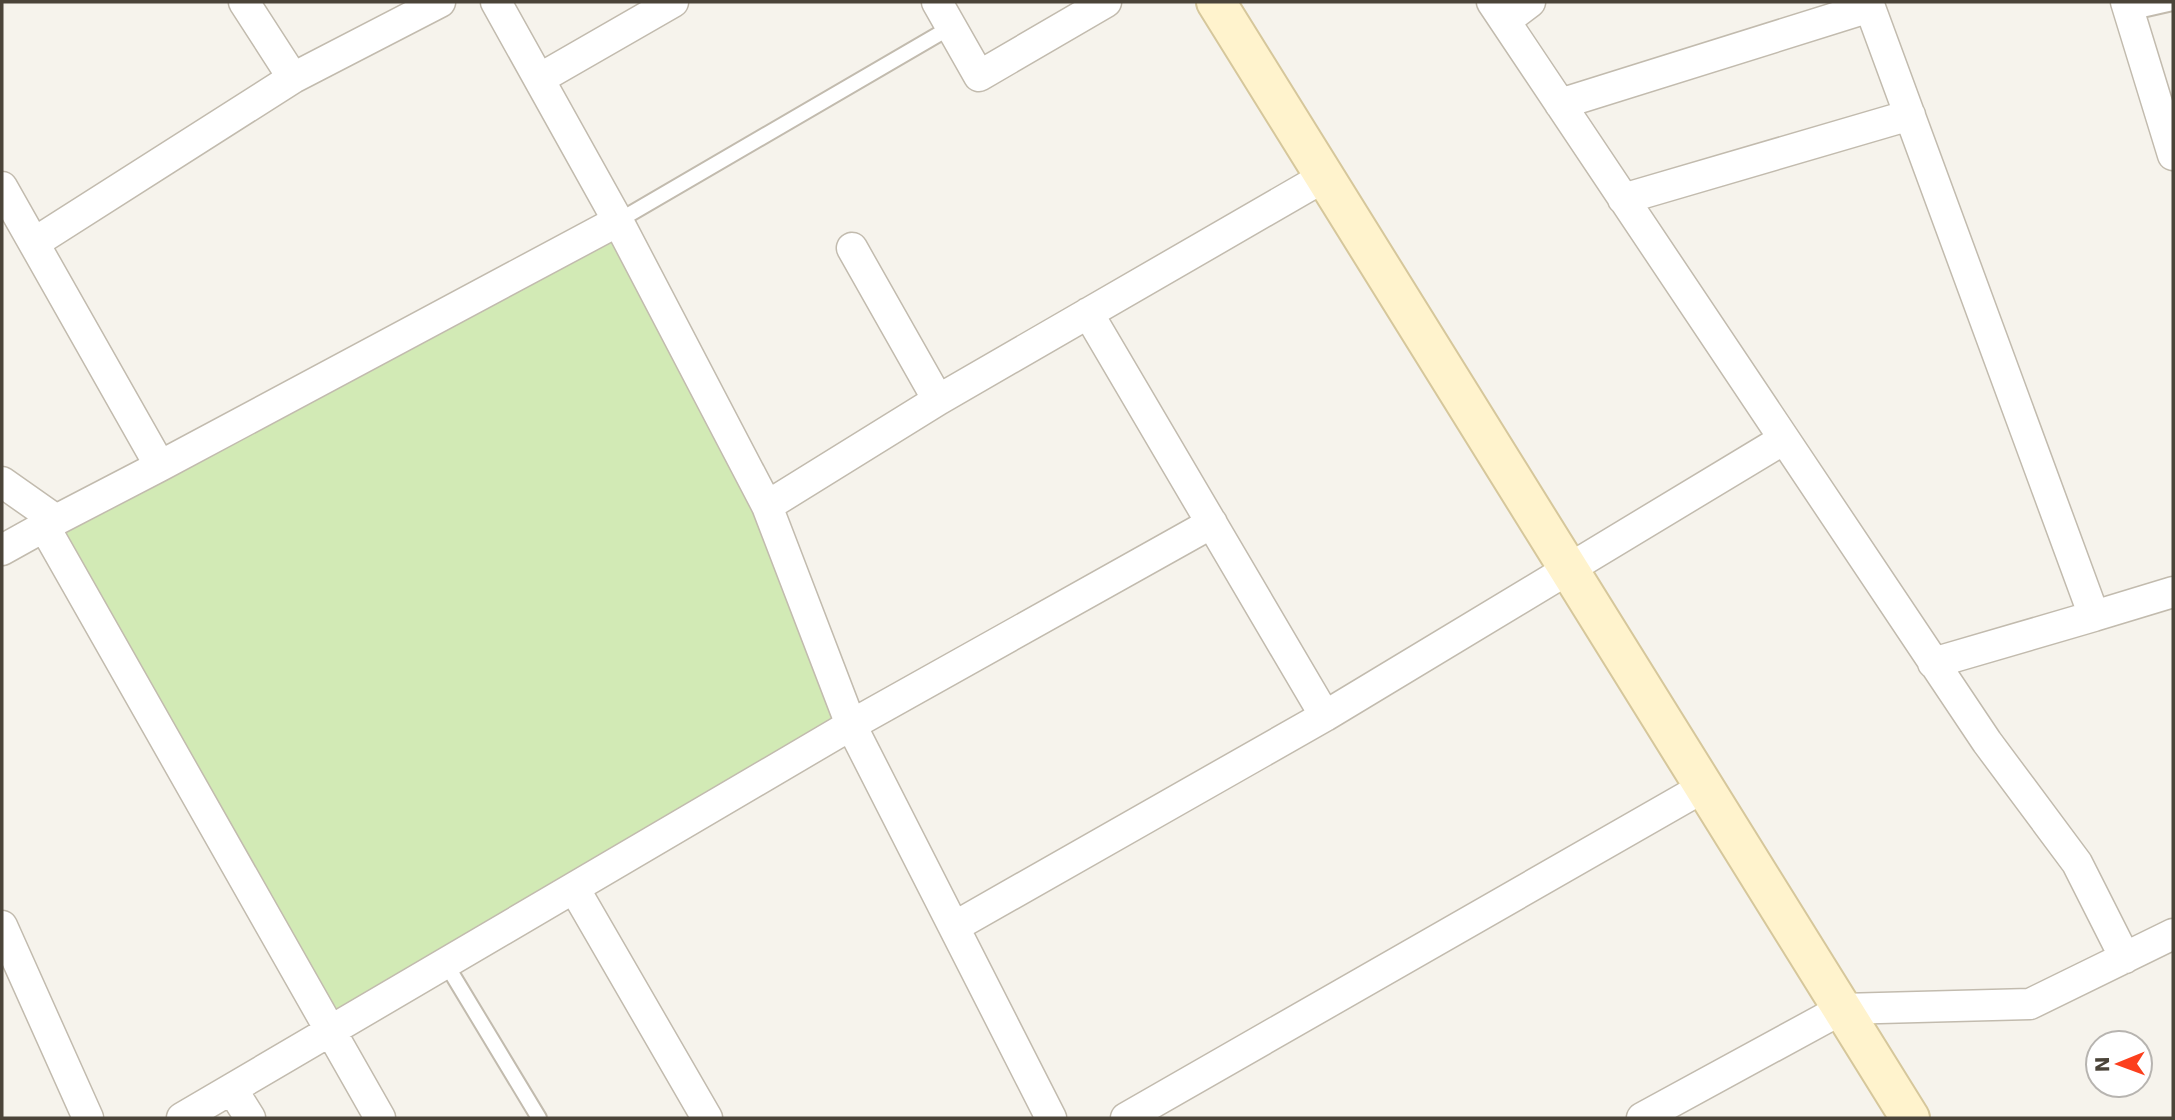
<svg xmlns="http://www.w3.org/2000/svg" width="2175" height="1120" font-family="'DejaVu Sans',sans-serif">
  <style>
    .green { fill: #d2eab5 }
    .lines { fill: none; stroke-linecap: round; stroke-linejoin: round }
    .lane-casing { stroke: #c2bbae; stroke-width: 18 }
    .street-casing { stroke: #c2bbae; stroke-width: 33 }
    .secondary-casing { stroke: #d6c79b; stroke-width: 42 }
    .lane { stroke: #fff; stroke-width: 14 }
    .street { stroke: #fff; stroke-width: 30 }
    .secondary { stroke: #fff3cd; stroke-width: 38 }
  </style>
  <rect width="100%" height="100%" fill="#f6f3ec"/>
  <path class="green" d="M618,221l233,504 -520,306 -287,-505z"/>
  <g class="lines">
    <g class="lane-casing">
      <path id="lane" d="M2129,13l44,-10
        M618,221l333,-194
        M446,964l93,154"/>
    </g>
    <g class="street-casing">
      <path id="street" d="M244,2l49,76
        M496,2l122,219 149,285 84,219 200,393
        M937,2l42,74 127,-74
        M1492,2l495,740 90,121 48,95
        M1868,2l226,614 -161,47
        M2126,2l47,153
        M1505,21l25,-19
        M539,79l134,-77
        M1560,104l310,-97
        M2,187l158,279
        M1623,199l287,-84
        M34,243l259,-165 147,-76
        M852,248l86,152
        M1088,313l237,403
        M2,482l54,38
        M767,506l171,-106 386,-223
        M44,526l336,592
        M2,550l54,-30 104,-54 458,-245
        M2094,616l79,-24
        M574,888l133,230
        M2,926l86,192
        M954,927l371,-211 459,-277
        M232,1089l18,29
        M182,1118l669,-393 361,-202
        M1126,1118l578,-331
        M1642,1118l200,-109 188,-5 143,-70"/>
    </g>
    <g class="secondary-casing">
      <path id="secondary" d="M1216,2l694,1116"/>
    </g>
    <use href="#lane" class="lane"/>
    <use href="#street" class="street"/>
    <use href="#secondary" class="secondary"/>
  </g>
  <rect width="2175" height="1120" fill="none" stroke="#4b4439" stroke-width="7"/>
  <g transform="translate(2119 1064) rotate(269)"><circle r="33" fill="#ffffff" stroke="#b7b4b0" stroke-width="2"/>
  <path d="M0-5L12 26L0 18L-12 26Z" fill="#fc3f1d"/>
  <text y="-10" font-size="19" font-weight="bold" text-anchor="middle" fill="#4b4439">N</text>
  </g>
</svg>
